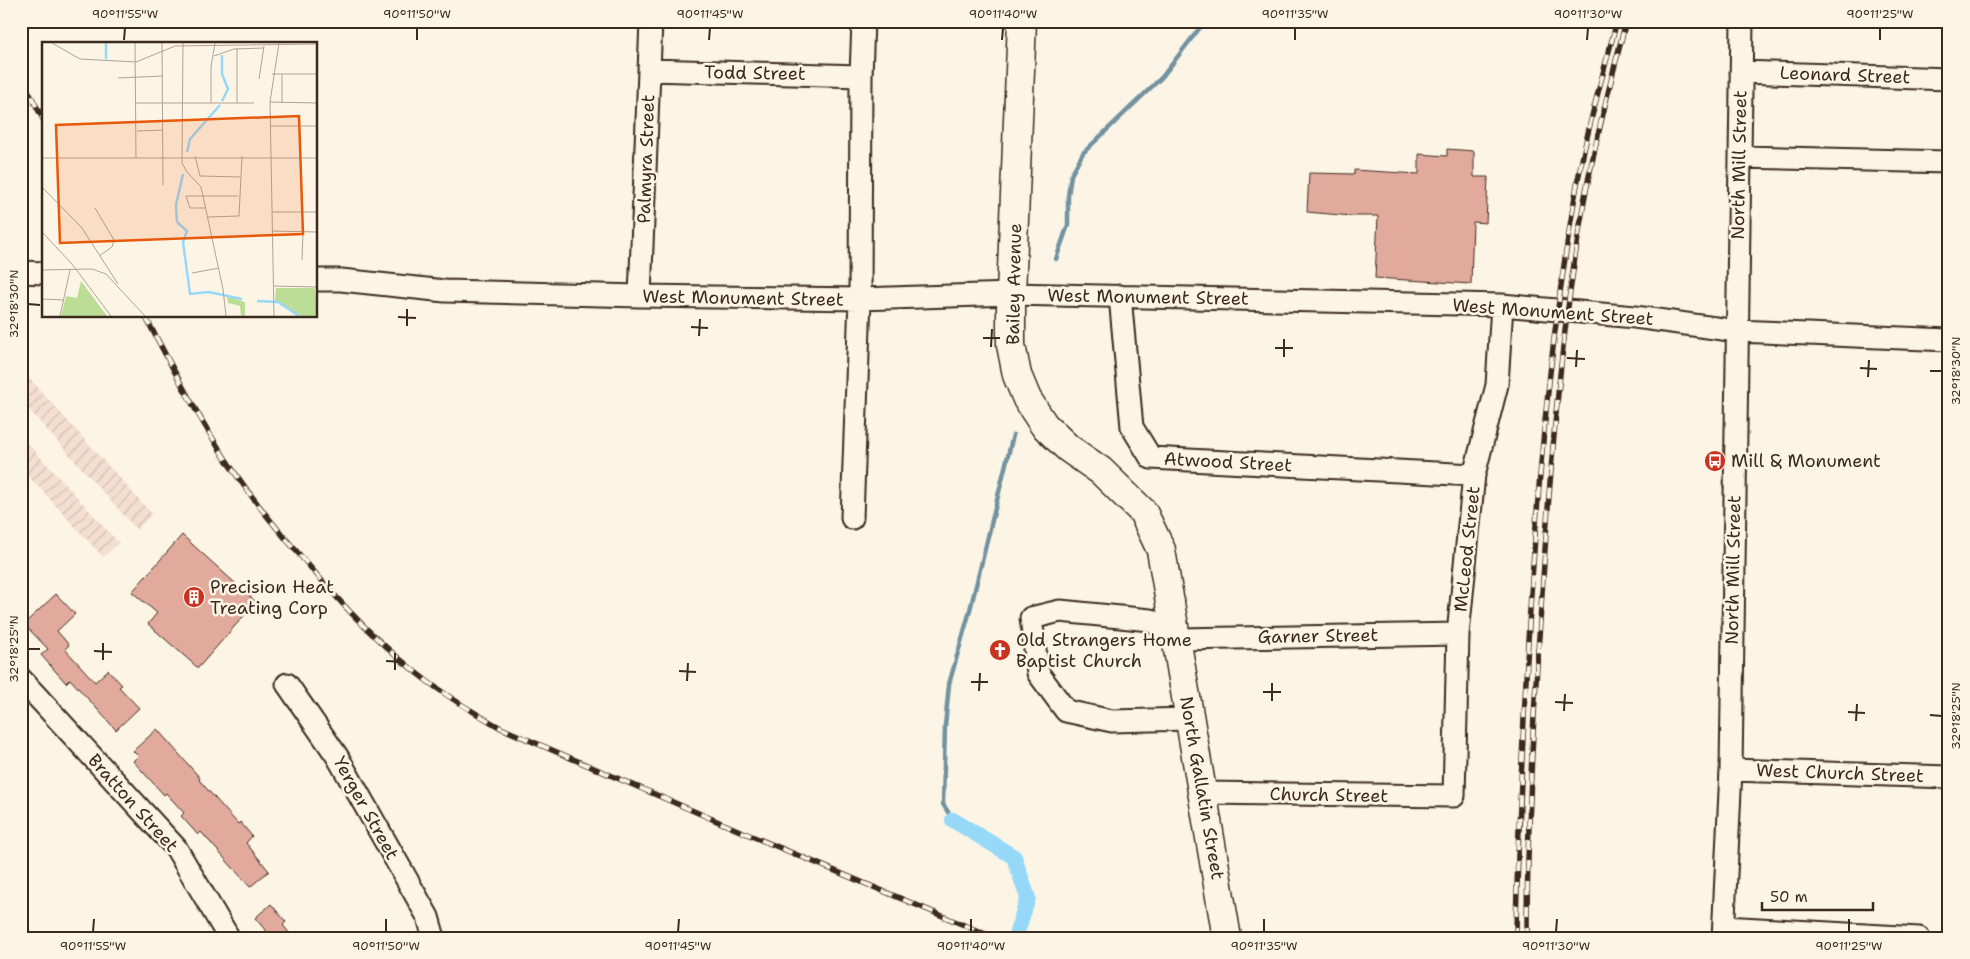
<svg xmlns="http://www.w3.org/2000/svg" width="1970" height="959" font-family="'Shantell Sans',sans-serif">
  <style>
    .industrial { fill: url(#industrial-furrows) }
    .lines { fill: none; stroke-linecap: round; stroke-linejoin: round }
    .stream { stroke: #7292a1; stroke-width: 4.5 }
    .canal { stroke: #96d8f8; stroke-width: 16 }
    .building { fill: #e2aa9c; stroke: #3b2a1e }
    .minor-casing { stroke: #3b2a1e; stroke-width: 25 }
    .major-casing { stroke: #3b2a1e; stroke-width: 31 }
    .minor { stroke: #fcf5e5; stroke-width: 21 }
    .major { stroke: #fcf5e5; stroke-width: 28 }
    .rail-casing { stroke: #3b2a1e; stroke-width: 5.5 }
    .rail { stroke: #fcf5e5; stroke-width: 4; stroke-dasharray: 11; stroke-linecap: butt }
    .ticks { fill: none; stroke: #3b2a1e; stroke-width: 2 }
    .labels { text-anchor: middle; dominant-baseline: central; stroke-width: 5; stroke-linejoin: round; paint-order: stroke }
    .street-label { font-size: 18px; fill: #3b2a1e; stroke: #fcf5e5 }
    .poi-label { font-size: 18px; fill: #3b2a1e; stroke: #fcf5e5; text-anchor: start }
    .inset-river { fill: none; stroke: #96d8f8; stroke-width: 2.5 }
    .inset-road { fill: none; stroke: #afa495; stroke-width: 1 }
    .view { fill: #e8590c; fill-opacity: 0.15; stroke: #e8590c; stroke-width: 2.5 }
    .inset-edge { fill: none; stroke: #3b2a1e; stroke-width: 2.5 }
    .neatline { fill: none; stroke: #3b2a1e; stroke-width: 2 }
    .ticks-label { font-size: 12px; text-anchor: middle; fill: #3b2a1e }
  </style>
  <defs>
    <pattern id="industrial-furrows" width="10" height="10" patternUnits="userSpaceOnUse" patternTransform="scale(1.25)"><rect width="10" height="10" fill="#f4decf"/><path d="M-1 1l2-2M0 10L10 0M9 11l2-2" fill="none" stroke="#d2bfb1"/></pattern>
  </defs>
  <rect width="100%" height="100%" fill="#fcf5e5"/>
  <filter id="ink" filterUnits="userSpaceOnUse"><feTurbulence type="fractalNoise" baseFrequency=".02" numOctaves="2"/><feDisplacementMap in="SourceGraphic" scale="10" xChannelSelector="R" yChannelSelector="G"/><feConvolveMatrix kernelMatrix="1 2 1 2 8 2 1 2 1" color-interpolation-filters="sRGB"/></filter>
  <g filter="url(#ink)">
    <path class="industrial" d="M21,369l131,145 -15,16 -116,-129z
      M21,436l98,107 -16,14 -82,-89z"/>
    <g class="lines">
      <path class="stream" d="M1056,259l12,-34v-29l3,-21 12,-22 79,-76 43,-56
        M953,820l-10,-16 2,-78 4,-42 20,-70 44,-179"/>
      <path class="canal" d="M953,820l61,37 14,41 -13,40"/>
    </g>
    <path class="building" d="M1447,149l27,2v26h14l-2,46 -13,-1 -2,62 -96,-6 3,-62h-26l-45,-4 2,-39 45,1v-4l65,4v-20l28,2z
      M182,535l74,67 -58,66 -50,-44 9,-11 -25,-21z
      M56,594l19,20 -18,17 12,14 -4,4 30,33 13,-12 14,15 -3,2 20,21 -23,22 -46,-51 -4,4 -25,-28 7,-6 -24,-25z
      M157,729l43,49 -1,2 39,44 2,-2 12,14 -6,7 23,28 -19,16 -49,-55 -3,3 -17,-19 3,-3 -18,-20 -2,2 -31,-34 5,-5 -5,-5z
      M271,904l15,18 -3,3 10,13h-21l-17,-20z"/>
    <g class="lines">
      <g class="minor-casing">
        <path id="minor" d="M650,70l211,6
          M1741,72l208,7
          M1740,157l209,5
          M21,272l23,1
          M316,280h25l104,11 195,5 220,3 151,-5 491,11 133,12 102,14 212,9
          M640,296l11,-275
          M1120,296l12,131 19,31 323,17
          M852,518l8,-219 1,-223 2,-55
          M21,679l155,169 53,90
          M287,684l50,72 91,161 6,21
          M1189,719l-77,2 -46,-10 -28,-38 -7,-55 29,-7 90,9 28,19 280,-5
          M1731,770l218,7
          M1203,793l251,3 4,-162 16,-159 23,-90 5,-80
          M1724,927l195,11
          M1723,938l8,-168 11,-749"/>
      </g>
      <g class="major-casing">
        <path id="major" d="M1022,21l-11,273v51l6,30 10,24 17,26 24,23 33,23 42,41 18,38 66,388"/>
      </g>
      <use href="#minor" class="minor"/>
      <use href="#major" class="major"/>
      <g class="rail-casing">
        <path id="rail" d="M21,77l23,44
          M145,316c23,43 44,85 70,126 24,40 53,77 84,112 33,39 68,79 108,111 29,25 61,44 94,63l253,109 241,101
          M1516,938c1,-99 7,-198 12,-297 9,-147 21,-294 46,-439 10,-61 27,-121 43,-181
          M1527,938c0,-110 6,-220 14,-330 9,-136 19,-271 43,-406 11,-61 27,-121 42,-181"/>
      </g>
      <use href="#rail" class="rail"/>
    </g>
  </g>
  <path class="ticks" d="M124,40l1,-12M417,40v-12M709,40l1,-12M1002,40l1,-12M1295,40v-12M1587,40l1,-12M1880,40v-12M28,304l12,1M398,317l18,1M407,326v-17M691,327l17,1M699,336l1,-17M983,338h17M991,347l1,-18M1275,348h18M1284,357v-18M1567,358l18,1M1576,367l1,-17M1860,368l17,1M1930,371h12M1868,377l1,-17M28,649h12M94,651l18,1M103,660v-17M386,661l18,1M395,670v-17M679,671l17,1M687,681l1,-18M971,682h17M979,691l1,-18M1263,692h18M1272,701v-18M1555,702l18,1M1564,711l1,-17M1848,712l17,1M1930,715l12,1M1856,721l1,-17M93,932l1,-13M386,932v-13M678,932l1,-13M971,932v-13M1264,932v-13M1556,932l1,-13M1849,932v-13"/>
  <defs>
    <g id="bus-disc" transform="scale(1.125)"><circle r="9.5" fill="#c8321e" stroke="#fcf5e5"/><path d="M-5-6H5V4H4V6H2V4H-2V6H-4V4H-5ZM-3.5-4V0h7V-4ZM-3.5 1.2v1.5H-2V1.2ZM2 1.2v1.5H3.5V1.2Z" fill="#fff"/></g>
    <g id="building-disc" transform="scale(1.125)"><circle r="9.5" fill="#c8321e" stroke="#fcf5e5"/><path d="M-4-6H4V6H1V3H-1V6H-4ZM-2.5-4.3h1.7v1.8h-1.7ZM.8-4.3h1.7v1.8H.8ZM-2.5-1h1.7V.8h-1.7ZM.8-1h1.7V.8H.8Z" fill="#fff"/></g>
    <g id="church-disc" transform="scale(1.125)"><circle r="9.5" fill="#c8321e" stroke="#fcf5e5"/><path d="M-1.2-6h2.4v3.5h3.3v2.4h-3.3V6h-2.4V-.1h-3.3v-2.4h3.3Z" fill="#fff"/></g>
  </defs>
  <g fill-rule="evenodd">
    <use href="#bus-disc" x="1715" y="461"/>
    <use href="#building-disc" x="194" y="597"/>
    <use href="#church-disc" x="1000" y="650"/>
  </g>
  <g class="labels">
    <g class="street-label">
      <text transform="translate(755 73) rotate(1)">Todd Street</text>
      <text transform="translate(1845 75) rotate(2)">Leonard Street</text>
      <text transform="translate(646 159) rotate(-88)">Palmyra Street</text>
      <text transform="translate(1739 165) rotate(-89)">North Mill Street</text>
      <text transform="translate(1014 284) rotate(-89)">Bailey Avenue</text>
      <text transform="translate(1148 297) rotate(1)">West Monument Street</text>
      <text transform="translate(743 298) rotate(1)">West Monument Street</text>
      <text transform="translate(1553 312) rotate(4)">West Monument Street</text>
      <text transform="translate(1228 462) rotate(3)">Atwood Street</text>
      <text transform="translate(1467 549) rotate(-84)">McLeod Street</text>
      <text transform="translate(1733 570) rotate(-89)">North Mill Street</text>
      <text transform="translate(1318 636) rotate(-1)">Garner Street</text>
      <text transform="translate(1840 773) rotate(2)">West Church Street</text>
      <text transform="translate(1202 788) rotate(80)">North Gallatin Street</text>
      <text transform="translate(1329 795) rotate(1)">Church Street</text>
      <text transform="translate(133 803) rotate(48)">Bratton Street</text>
      <text transform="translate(366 808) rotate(61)">Yerger Street</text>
    </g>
    <g class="poi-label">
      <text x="1731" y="461">Mill &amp; Monument</text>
      <text x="210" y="587">Precision Heat<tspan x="210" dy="21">Treating Corp</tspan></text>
      <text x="1016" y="640">Old Strangers Home<tspan x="1016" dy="21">Baptist Church</tspan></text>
    </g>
  </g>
  <g transform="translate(42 42)">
    <rect width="275" height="275" fill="#fcf5e5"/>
    <path d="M234,246h39l2,28h-16l-26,-15z" fill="#bbdd96"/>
    <path d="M185,254l18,6v14h-4l-1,-10 -12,-3z" fill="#bbdd96"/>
    <path d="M39,239l26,35h-46l5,-20 11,2z" fill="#bbdd96"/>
    <path class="inset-river" d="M64,17v-16M180,59l6,-12 -6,-15v-19M145,110l3,-13 30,-34M135,180l-1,-17 7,-31M135,180l10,9 -4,11 7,52 19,-2 33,7M215,259l21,1 21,14"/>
    <path class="inset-road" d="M10,1l28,16 56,3 39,-16 142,-2M93,1l1,115M120,1l1,142M141,1l-1,120 5,9 14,15 22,102 3,27M172,14l20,-7 30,-1M230,32h45M240,32v29M76,36l45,-2M217,37l5,-33M228,60l47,1M94,61h118M169,61v-36l4,-24M195,61v-55M229,84h46M95,89l26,-1M153,114l5,20 40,1M0,116h275M0,145l40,41 36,56M53,166l19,32 -2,7 -13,9M164,166h-16l-4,-12h52M230,170h45M166,175l31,-1 3,-60M230,189l45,1M0,190l30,32 39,52M260,218l1,-28M0,228l50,-1 14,5 39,42M150,231l27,-5M231,244l44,1M0,257l22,1M18,274l10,-46M232,274l-4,-214 9,-59"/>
    <path class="view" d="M257,74l4,118 -243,9 -4,-118z"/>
    <rect width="275" height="275" class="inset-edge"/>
  </g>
  <rect width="1970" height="959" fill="none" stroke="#fcf5e5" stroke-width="55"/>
  <path d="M1762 902v8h111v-8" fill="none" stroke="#3b2a1e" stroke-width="2.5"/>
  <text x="1770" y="902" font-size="15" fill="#3b2a1e" stroke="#fcf5e5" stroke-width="4" paint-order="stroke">50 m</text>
  <rect x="28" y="28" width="1914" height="904" class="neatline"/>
  <g class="ticks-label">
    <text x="125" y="18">90°11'55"W</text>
    <text x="417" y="18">90°11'50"W</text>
    <text x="710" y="18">90°11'45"W</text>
    <text x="1003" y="18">90°11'40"W</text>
    <text x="1295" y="18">90°11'35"W</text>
    <text x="1588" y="18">90°11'30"W</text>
    <text x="1880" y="18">90°11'25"W</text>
    <text transform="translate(14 304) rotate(-90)" y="4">32°18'30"N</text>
    <text transform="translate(1956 371) rotate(-90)" y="4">32°18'30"N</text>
    <text transform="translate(14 649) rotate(-90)" y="4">32°18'25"N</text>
    <text transform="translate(1956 716) rotate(-90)" y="4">32°18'25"N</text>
    <text x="93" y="950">90°11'55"W</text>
    <text x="386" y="950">90°11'50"W</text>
    <text x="678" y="950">90°11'45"W</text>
    <text x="971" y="950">90°11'40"W</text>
    <text x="1264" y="950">90°11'35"W</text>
    <text x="1556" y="950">90°11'30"W</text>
    <text x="1849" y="950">90°11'25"W</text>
  </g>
</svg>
